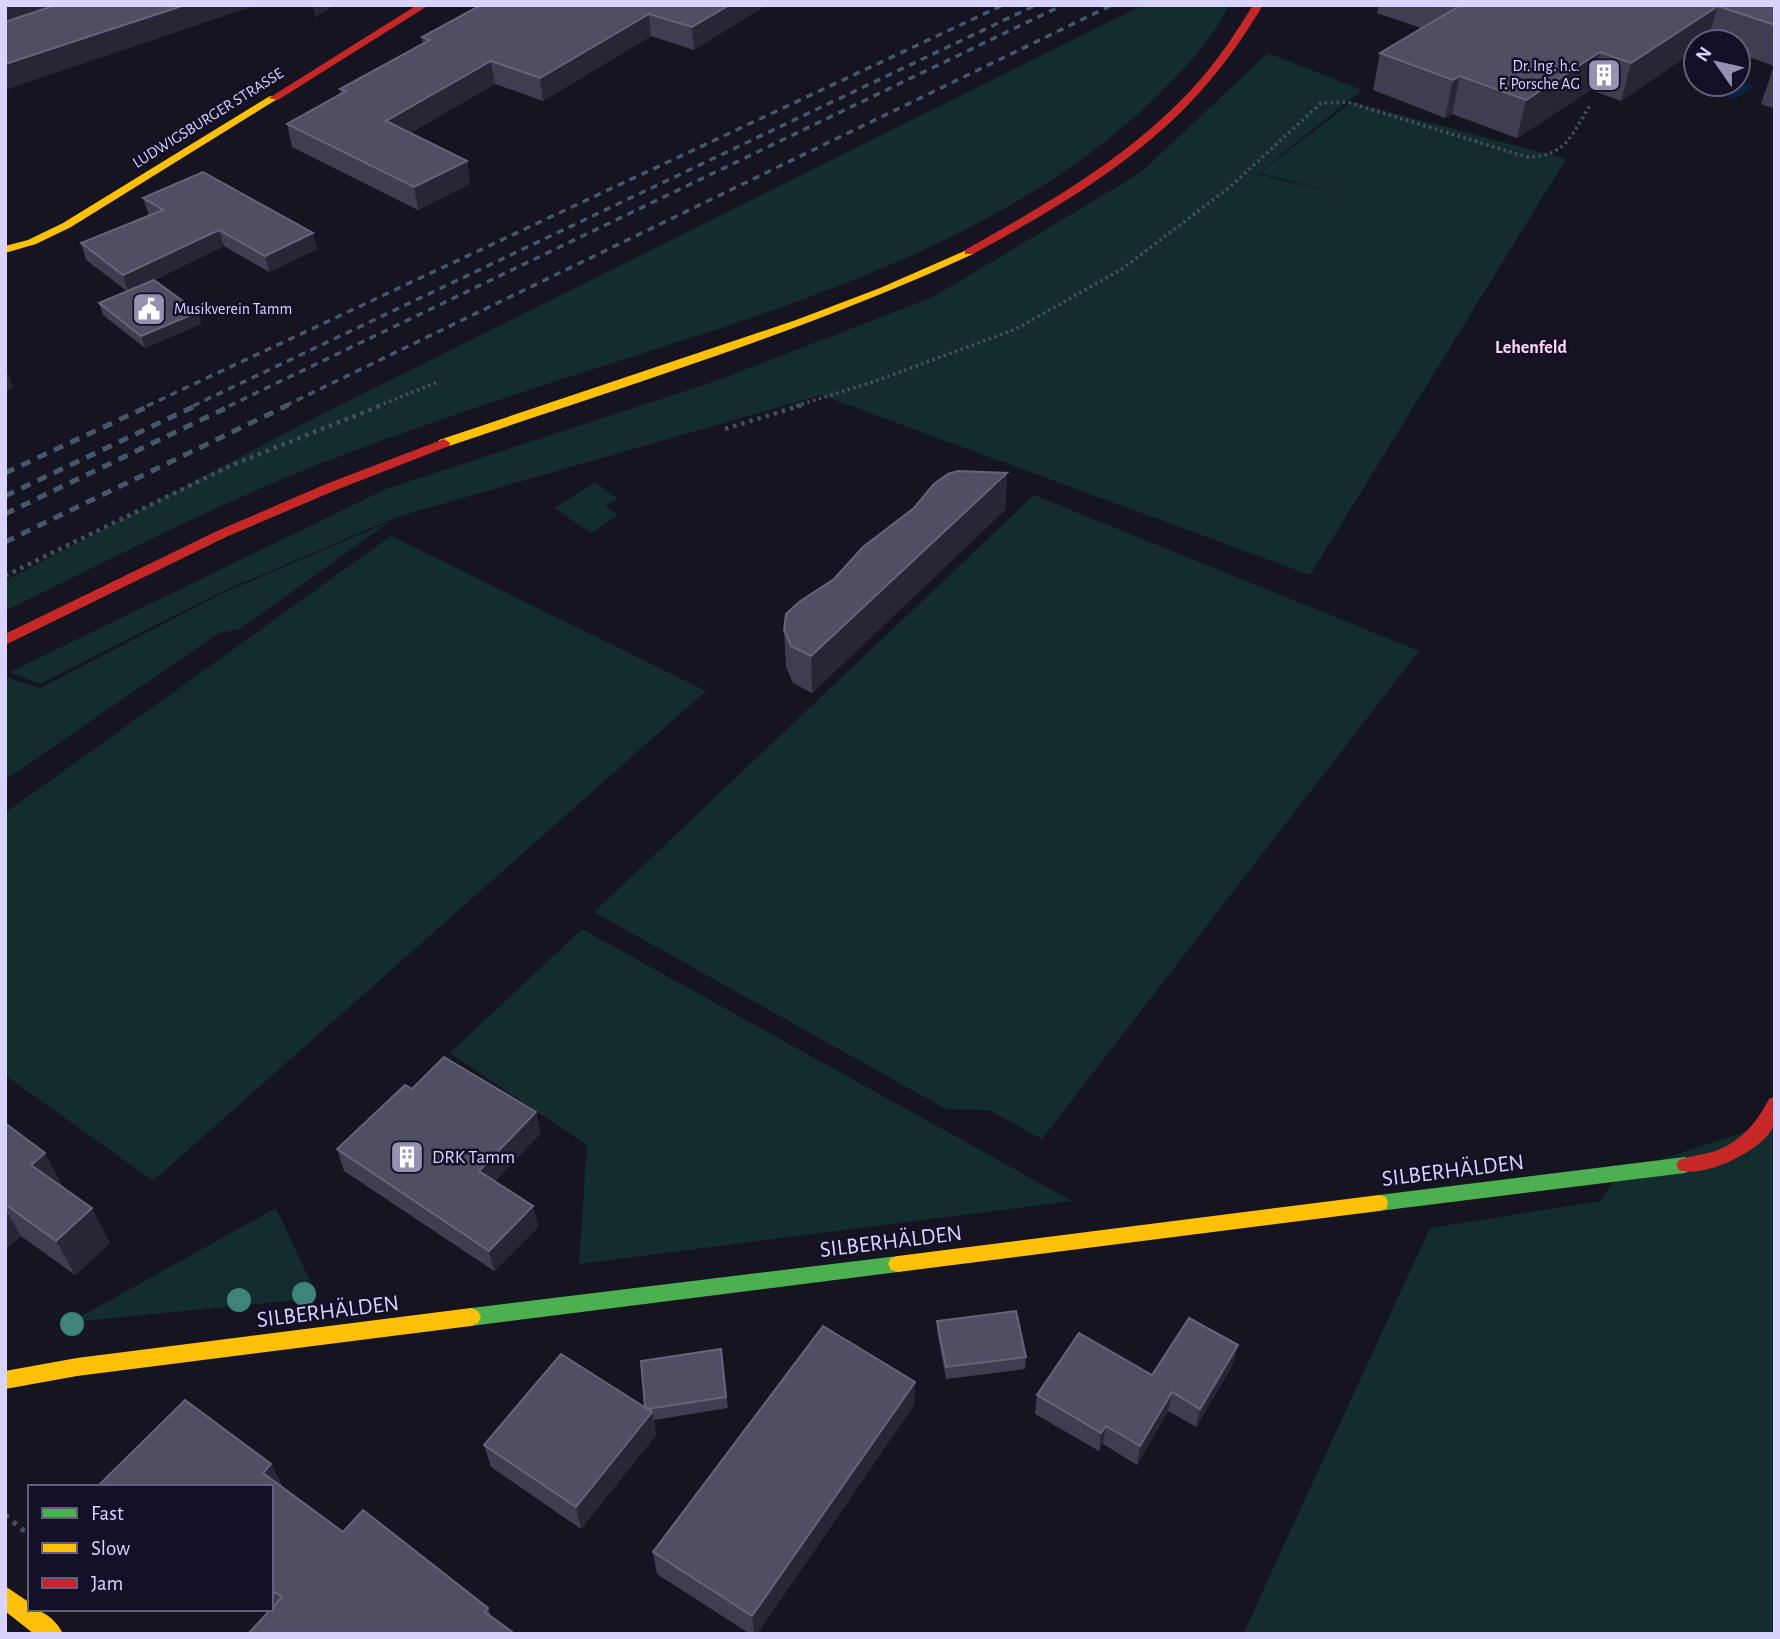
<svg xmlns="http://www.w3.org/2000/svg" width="1780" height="1639" font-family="'Alegreya Sans',sans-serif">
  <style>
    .green { fill: #132c2d }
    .water { fill: #0d2144 }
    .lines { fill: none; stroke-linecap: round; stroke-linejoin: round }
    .path-far2 { stroke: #44505f; stroke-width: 3.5; stroke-dasharray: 2.5 3.5; stroke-linecap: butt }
    .path-far1 { stroke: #44505f; stroke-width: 4.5; stroke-dasharray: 3.5 5; stroke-linecap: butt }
    .path { stroke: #44505f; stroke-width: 5; stroke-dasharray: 4.5 6; stroke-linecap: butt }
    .fast { fill: #4caf50; fill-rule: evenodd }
    .slow { fill: #ffc107; fill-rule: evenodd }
    .jam { fill: #c62828; fill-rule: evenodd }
    .rail-far1 { stroke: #43596b; stroke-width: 3.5; stroke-dasharray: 7 6; stroke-linecap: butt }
    .rail { stroke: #43596b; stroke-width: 5; stroke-dasharray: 10 8; stroke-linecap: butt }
    .tree { fill: #3e8478 }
    .wall { fill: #403d50 }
    .shaded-wall { fill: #282635 }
    .building { fill: #504e63; stroke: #66637b; stroke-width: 2 }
    .labels { text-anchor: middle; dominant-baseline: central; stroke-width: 5; stroke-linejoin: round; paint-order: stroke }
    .far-poi-label { font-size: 16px; fill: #d9d4ff; stroke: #130f26; text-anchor: end }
    .far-street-label { font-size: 16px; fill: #d9d4ff; stroke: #130f26 }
    .far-neighbourhood-label { font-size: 18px; font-weight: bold; fill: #ffd6f0; stroke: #130f26 }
    .poi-label { font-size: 19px; fill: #d9d4ff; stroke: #130f26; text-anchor: start }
    .near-street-label { font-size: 23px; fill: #d9d4ff; stroke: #130f26 }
  </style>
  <rect width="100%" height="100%" fill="#161421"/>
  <path class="green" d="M1143,5h86c-17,36 -46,65 -73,92 -145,142 -364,209 -553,269 -81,26 -163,53 -244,83 -121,44 -238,105 -354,162v-30l311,-164z
    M1268,53l94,37 -105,84 87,21 -85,-22 93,-71 214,57 -256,416 -489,-180 -424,122 -176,75 -181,92 -30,-12 376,-183 324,-106 223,-86 207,-124z
    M595,482l23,17 -13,7 13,9 -27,18 -37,-25z
    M1034,495l385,156 -377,488 -53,-29 -43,-1 -352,-197z
    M389,522l-149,107 -21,4 -214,147v-103l35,11 183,-95z
    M391,536l315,155 -553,490 -148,-106v-262z
    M582,929l490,272 -493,63 8,-119 -137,-92z
    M1775,1122v512h-532l187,-406 170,-27 19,-28z
    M276,1208l42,90 -247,24z"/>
  <path class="water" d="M1738,81l16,5 -19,13 -34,-13 4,-2h33z"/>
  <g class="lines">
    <path class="path-far2" d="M378,406l60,-24
      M796,406l77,-24 143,-53 106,-60 108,-82 91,-84 26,-1 180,55c39,0 45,-23 63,-52"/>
    <path class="path-far1" d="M725,429l77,-24
      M5,576l227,-111 150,-60"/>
    <path class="path" d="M5,1515l25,21"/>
    <path class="fast" d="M1685,1157l6,3 3,5 -3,5 -6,3 -306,38 -7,-2 -2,-6 2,-6 7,-2z
      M898,1256l7,2 3,6 -3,6 -7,2 -427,54 -7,-3 -3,-6 3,-6 7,-3z"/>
    <path class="slow" d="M270,96l9,2 -208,129 -35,17 -31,9v-7l23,-6 35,-17z
      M969,249l6,3 -2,2c-169,78 -348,132 -524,192l-5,1 -6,-4 1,-3 357,-120 84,-32z
      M1379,1195l7,2 2,6 -2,6 -7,2 -481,61 -7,-2 -3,-6 3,-6 7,-2z
      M471,1308l7,3 3,6 -3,6 -7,3 -394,50 -72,13v-18l72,-13z
      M5,1586l25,17v6c13,0 28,13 33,25h-29l-29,-23z"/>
    <path class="jam" d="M417,5h12l-151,95 -9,-2z
      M1253,5h10c-17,28 -35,55 -56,79 -63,74 -150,124 -234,170h-8v-4c84,-47 171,-97 235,-170 20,-23 37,-49 53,-75z
      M444,439l6,4 -1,3 -113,44 -110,47 -221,108v-11l212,-103 109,-47z
      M1775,1097c0,8 2,20 -1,28 -9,25 -71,54 -95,45l-3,-5 3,-5c10,-4 22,-5 33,-8 28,-9 44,-28 57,-53z"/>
    <path class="rail-far1" d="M147,406l856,-401
      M193,406l843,-401
      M229,406l834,-401
      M285,406l827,-401"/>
    <path class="rail" d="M5,473l146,-68
      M5,496l192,-91
      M5,514l227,-109
      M5,542l283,-137"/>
  </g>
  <g class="tree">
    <circle cx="304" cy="1294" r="12"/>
    <circle cx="239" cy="1300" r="12"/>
    <circle cx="72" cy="1324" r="12"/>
  </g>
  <path class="wall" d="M481,5h285l-72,45 -43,-14 -108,65 -48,-17 -85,49 57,28 3,23 -52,26 -126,-63 -5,-23 54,-30 -1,-5 83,-45 -1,-7z
    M1379,5h396v104l-14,-5 13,-38 -36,-13v-11h-42v8l-75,51 -30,-11 -74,48 -65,-24 -7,4 -72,-28 7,-37 41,-25 -44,-15z
    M143,198l174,51 -48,23 -45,-26 -70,34 44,32 3,12 -56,24 -42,-33 -4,-12 28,-12 -41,-31 -5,-17 68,-27z
    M1007,473l-2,37 -193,183 -19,-10 -7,-16 -2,-37z
    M412,1089l129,44 -46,48 38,25 5,21 -44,44 -150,-100 -7,-22z
    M5,1123l58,65 47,55 -35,32 -54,-39 -16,14z
    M937,1321l89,36 -1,12 -79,10 -9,-47z
    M721,1349l7,59 -74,12 2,15 -75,94 -90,-62 -7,-22 161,-38z
    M1233,1364l-37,63 -28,-16 -31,54 -34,-21 -4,7 -64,-37 2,-19 115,-20z
    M915,1382l-1,23 -157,229h-7l-93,-60 -4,-22z
    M185,1400l86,64 12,24 60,44 20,-22 125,98 3,8 24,18h-267l21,-23 -3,-2h5v-122h-174z"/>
  <path class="shaded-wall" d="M5,5h61l-61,21z
    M185,5h72l-249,84 -3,-7v-18z
    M312,5h24l-21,12z
    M729,5h37l-72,45 -2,-23z
    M1718,6l-11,36h-11v8l-75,51 10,-38z
    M649,14l2,22 -108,65 -3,-23z
    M1600,52l-9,38 -74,48 9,-38z
    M491,61l4,23 -105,60 -4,-23z
    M1460,76l-8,38 -7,4 8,-38z
    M467,161l3,23 -52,26 -4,-23z
    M219,230l5,16 -96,46 -5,-17z
    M313,233l4,16 -48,23 -4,-16z
    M198,312l3,12 -56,24 -4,-12z
    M5,365l8,23 -8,3z
    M1007,473l-2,37 -193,183 -1,-37z
    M536,1112l5,21 -57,59 -5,-21z
    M45,1153l19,35 -33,-23z
    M533,1206l5,21 -44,44 -5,-20z
    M92,1208l18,35 -35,32 -19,-34z
    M5,1209l16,27 -16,14z
    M1238,1345l-5,19 -37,63 4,-18z
    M915,1382l-1,23 -157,229h-3l-2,-18z
    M1172,1392l-4,19 -31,54 3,-19z
    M652,1412l4,23 -75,94 -5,-22z
    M1106,1426l-3,18 -4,7 2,-18z
    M271,1464l20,42 -28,-33z"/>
  <path class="building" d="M56,5h129l-180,59v-42z
    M481,5h248l-37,22 -43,-13 -109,64 -49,-17 -105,60 81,40 -53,26 -127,-63 59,-33 -6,-2 90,-49 -8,-3z
    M1461,5h314v20l-57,-19 -87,57 -31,-11 -74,48 -66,-24 -7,4 -73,-27z
    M203,172l110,61 -48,23 -46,-26 -96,45 -42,-32 82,-33 -20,-12z
    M154,280l44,32 -57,24 -42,-33z
    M958,471l49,2 -196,183 -20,-10 -7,-16 2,-16 13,-12 35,-23 29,-32 51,-39 20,-24 14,-10z
    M444,1057l92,55 -57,59 54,35 -44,45 -152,-102 68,-64 7,4z
    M5,1123l40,30 -14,12 61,43 -36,33 -51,-37z
    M1016,1311l10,46 -80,10 -9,-46z
    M1189,1318l49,27 -38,64 -28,-17 -32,54 -34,-20 -5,7 -64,-38 42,-62 73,42z
    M823,1326l92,56 -163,234 -99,-64z
    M721,1349l5,48 -78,12 -3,-2 -4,-46z
    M561,1354l91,58 -76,95 -92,-62z
    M185,1400l86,64 -8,9 80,59 20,-22 125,98 -3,4 30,22h-267l34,-37 -11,-7v-103h-174z"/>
  <defs>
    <g id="building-square" transform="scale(1.75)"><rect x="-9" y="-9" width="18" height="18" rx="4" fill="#9591b1" stroke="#130f26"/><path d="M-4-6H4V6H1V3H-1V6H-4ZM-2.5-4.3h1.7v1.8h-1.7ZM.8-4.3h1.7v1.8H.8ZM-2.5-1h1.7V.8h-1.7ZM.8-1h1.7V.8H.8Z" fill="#fff"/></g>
    <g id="civic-square" transform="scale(1.75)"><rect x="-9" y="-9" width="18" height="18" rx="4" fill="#9591b1" stroke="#130f26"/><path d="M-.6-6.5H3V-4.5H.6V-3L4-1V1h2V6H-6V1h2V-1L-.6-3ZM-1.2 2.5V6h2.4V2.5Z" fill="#fff"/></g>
  </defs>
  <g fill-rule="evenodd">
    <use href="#building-square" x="1604" y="75"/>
    <use href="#civic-square" x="149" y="309"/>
    <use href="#building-square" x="407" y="1157"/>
  </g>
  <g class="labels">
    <g class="far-poi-label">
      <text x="1580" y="66">Dr. Ing. h.c.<tspan x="1580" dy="18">F. Porsche AG</tspan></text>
      <text x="174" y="309" text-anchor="start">Musikverein Tamm</text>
    </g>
    <g class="far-street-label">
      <text transform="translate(208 118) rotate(-32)">LUDWIGSBURGER STRASSE</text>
    </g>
    <g class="far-neighbourhood-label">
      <text x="1531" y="348">Lehenfeld</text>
    </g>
    <g class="poi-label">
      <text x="432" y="1157">DRK Tamm</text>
    </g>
    <g class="near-street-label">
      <text transform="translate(1453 1171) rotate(-7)">SILBERHÄLDEN</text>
      <text transform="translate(891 1242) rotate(-7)">SILBERHÄLDEN</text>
      <text transform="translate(328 1312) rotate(-7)">SILBERHÄLDEN</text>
    </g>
  </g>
  <rect width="1780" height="1639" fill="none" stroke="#d9d4ff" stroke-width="14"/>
  <rect x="28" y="1485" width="245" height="126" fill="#130f26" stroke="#625e7d" stroke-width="2"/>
  <rect x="42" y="1508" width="35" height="10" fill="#4caf50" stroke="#625e7d" stroke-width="2"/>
  <text x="91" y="1520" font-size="21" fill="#d9d4ff">Fast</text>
  <rect x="42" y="1543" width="35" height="10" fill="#ffc107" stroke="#625e7d" stroke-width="2"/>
  <text x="91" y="1555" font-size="21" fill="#d9d4ff">Slow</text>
  <rect x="42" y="1578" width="35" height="10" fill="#c62828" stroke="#625e7d" stroke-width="2"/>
  <text x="91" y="1590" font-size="21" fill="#d9d4ff">Jam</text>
  <g transform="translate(1717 63) rotate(304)"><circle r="33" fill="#130f26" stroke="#625e7d" stroke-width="2"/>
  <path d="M0-5L12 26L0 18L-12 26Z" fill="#9591b1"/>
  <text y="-10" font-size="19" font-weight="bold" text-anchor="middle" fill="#d9d4ff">N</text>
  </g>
</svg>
